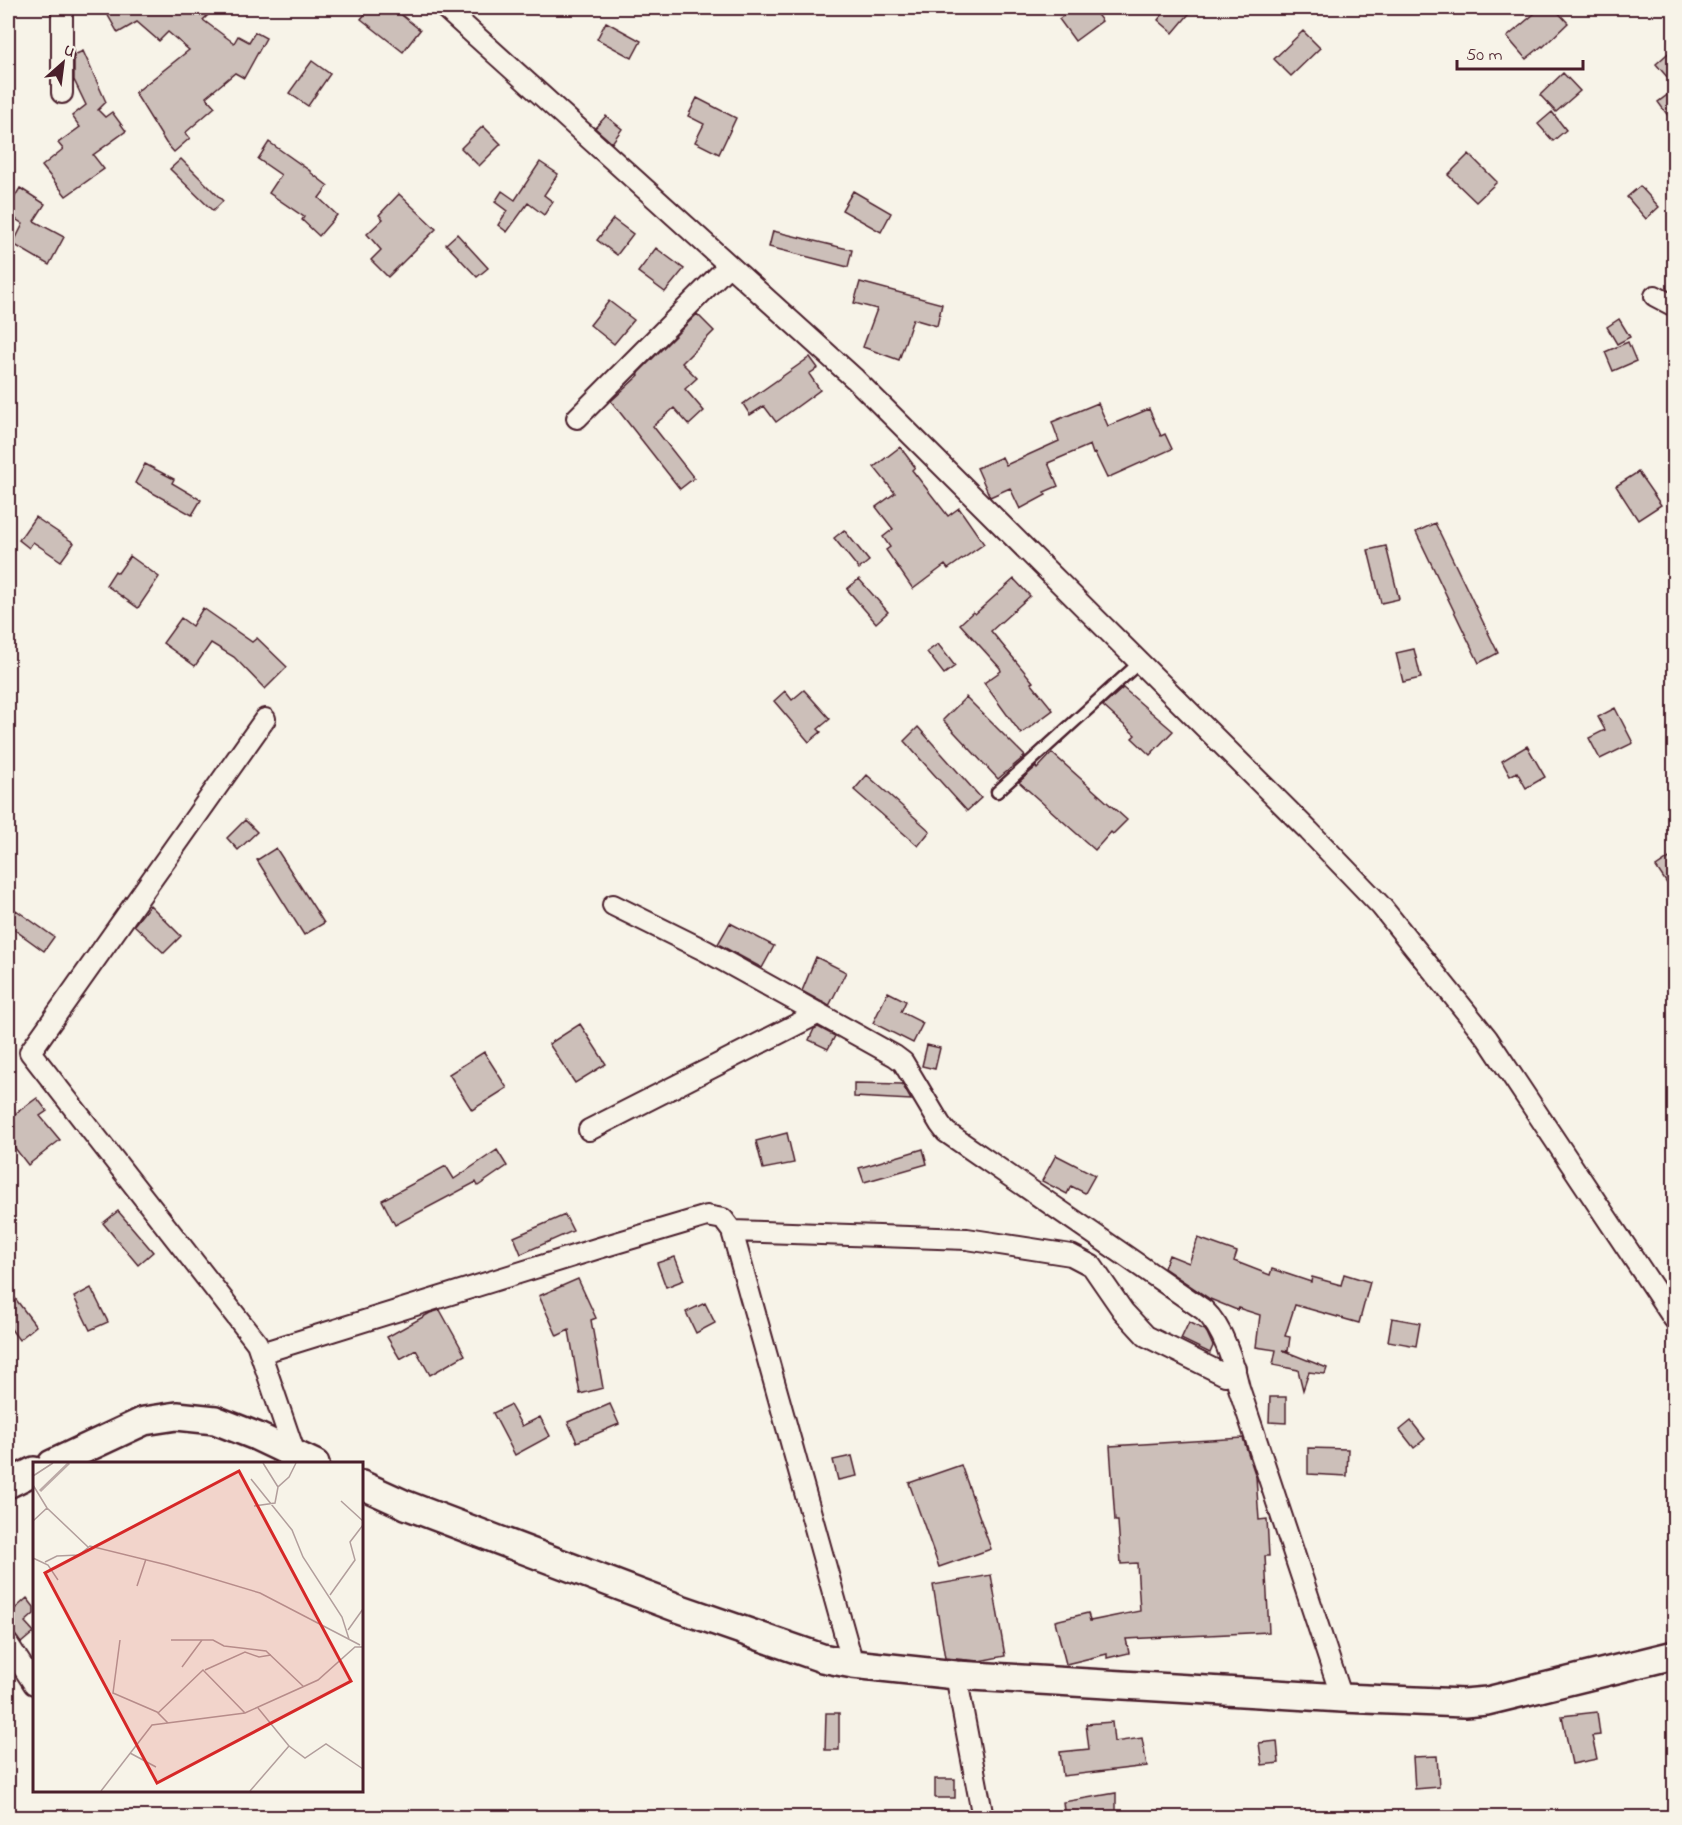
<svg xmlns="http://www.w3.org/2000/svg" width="1682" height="1825" font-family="'Indie Flower',sans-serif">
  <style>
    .building { fill: #ccbfb9; stroke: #4a1f2b; stroke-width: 1.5 }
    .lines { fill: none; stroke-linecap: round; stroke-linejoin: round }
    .lane-casing { stroke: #4a1f2b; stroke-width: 15 }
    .street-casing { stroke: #4a1f2b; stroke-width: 24 }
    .secondary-casing { stroke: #4a1f2b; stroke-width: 32 }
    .lane { stroke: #f7f3e8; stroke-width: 10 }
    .street { stroke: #f7f3e8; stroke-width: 20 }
    .secondary { stroke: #f7f3e8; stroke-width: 27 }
    .inset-river { fill: none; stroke: #bcaaa7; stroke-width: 3 }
    .inset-road { fill: none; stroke: #b29e9c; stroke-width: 1.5 }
    .view { fill: #d62828; fill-opacity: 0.15; stroke: #d62828; stroke-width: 3 }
    .inset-edge { fill: none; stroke: #4a1f2b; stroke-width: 3 }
  </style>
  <rect width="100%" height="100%" fill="#f7f3e8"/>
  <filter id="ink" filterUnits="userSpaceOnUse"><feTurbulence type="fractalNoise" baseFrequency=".0167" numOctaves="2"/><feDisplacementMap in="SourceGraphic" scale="12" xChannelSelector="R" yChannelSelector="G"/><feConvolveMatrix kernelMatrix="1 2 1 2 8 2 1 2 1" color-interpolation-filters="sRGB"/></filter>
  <g filter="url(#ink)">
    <path class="building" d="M115,8h84l9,7 -5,5 31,23 4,-7 11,6 6,-10 11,6 -22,40 -9,-5 -29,24 9,10 -30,26 5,5 -16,14 -8,-9 -31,-50 54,-43 -21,-18 -9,9 -22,-19 -19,11 -12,-21z
      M370,8h23l27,22 -17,22 -42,-33z
      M1074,8h18l10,13 -27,20 -16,-22z
      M1168,8h26l-21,25 -15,-13z
      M1541,8h13l14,15 -25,24 -1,-1 -16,13 -19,-22z
      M606,22l35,19 -9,17 -35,-19z
      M1303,31l17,17 -29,28 -17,-17z
      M1674,48v37l-18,-21z
      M83,51l23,51 -8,8 7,7 7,-5 14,19 -33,24 11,14 -38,27 -24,-30 21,-17 -5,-6 22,-16 -8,-11 14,-11 -12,-25v-25z
      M312,61l18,13 -22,32 -19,-13z
      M1563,73l17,18 -24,21 -16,-17z
      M1674,90v34l-16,-22z
      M697,98l39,20 -17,36 -24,-12 9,-18 -16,-8z
      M1552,112l14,18 -13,11 -15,-17z
      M606,116l16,13 -10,14 -17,-15z
      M483,126l18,18 -22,22 -18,-18z
      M269,142l41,29v1l18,14 -9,12 18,17 -18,21 -17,-16 2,-3 -35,-24 12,-18 -23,-16z
      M1469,154l28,28 -21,20 -28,-27z
      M181,159l42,42 -10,10 -43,-42z
      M540,162l18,12 -14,21 9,7 -9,13 -16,-12 -21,29 -9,-7 9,-14 -12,-9 7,-11 13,9z
      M1640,186l19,21 -13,12 -19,-22z
      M20,188l25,16 -11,17 30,16 -15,28 -36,-21 10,-20 -15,-10v-6z
      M853,191l38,22 -10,19 -39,-22z
      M399,194l37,35 -48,48 -17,-17 10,-10 -14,-16 16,-15 -4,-4z
      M613,219l20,15 -16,21 -20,-15z
      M773,231l79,19 -4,17 -79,-20z
      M457,234l31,34 -11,9 -31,-33z
      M656,248l28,21 -19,23 -27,-20z
      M860,282l82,22 -5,22 -24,-7 -14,41 -36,-13 14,-38 -23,-6z
      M609,301l25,19 -20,24 -24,-19z
      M697,314l17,17 -32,32 15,15 -12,11 19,22 -15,14 -15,-17 -21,18 41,52 -14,11 -69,-88 28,-26 -1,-2z
      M1619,319l11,18 -13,7 -10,-17z
      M1628,342l8,19 -23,10 -8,-19z
      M810,357l8,11 -9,6 11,16 -44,32 -12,-16 -14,9 -7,-11z
      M1098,403l10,23 41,-17 12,27 4,-2 7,15 -65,29 -12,-25 -2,1 -3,-9 -42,18 10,23 -14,6 2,3 -26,14 -10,-21 -20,9 -13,-29 25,-11 4,8 53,-24 -7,-19z
      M900,447l15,20 -3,3 36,46 11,-8 25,36 -36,25 -3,-4 -32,24 -27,-39 4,-3 -7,-10 10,-8 -17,-22 19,-14 -21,-26z
      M145,464l29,15 -2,4 29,17 -9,15 -57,-32z
      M1638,472l23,33 -23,15 -22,-34z
      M35,517l39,26 -13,18 -28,-19 -4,6 -10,-8z
      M1435,523l63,130 -19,10 -63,-131z
      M844,530l25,31 -10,8 -25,-31z
      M1386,546l13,53 -18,4 -13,-53z
      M130,556l29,21 -21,31 -32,-23 9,-14 3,2z
      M859,579l29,33 -12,11 -29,-34z
      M1014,579l16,17 -39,35 42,51 -2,1 22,27 -32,24 -37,-51 17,-12 -1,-3 -40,-44 13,-12 2,2z
      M203,608l49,34 5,-4 30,29 -22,22 -31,-32 -23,-14 -16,23 -32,-23 18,-25 11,8z
      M938,644l17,22 -11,8 -17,-22z
      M1414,649l7,29 -18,4 -7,-29z
      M1123,688l50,43 -23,24 -18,-17 3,-3 -32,-29z
      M804,690l26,29 -12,10 3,3 -12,10 -35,-41 11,-10 7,9z
      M966,697l59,59 -27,23 -55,-59z
      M1615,708l18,35 -33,16 -11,-21 16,-8 -7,-13z
      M918,727l63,71 -14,13 -63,-70z
      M1527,746l18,31 -19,11 -9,-16 -7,4 -8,-15z
      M1052,753l75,67 -14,14 -2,-2 -16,18 -76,-68 17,-15 1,2z
      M867,775l63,56 -12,15 -64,-56z
      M245,820l12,12 -19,18 -11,-12z
      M276,848l48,75 -20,12 -47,-75z
      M1674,855v39l-18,-27z
      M150,905l31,31 -17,17 -30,-28z
      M16,910l38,27 -10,14 -36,-26v-3z
      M730,923l44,23 -12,22 -44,-24z
      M816,957l30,15 -17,34 -27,-15z
      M888,992l18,9 -5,11 22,11 -10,20 -40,-20z
      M580,1024l26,40 -31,19 -26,-39z
      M818,1027l17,9 -7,13 -19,-9 5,-11z
      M927,1045l13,3 -5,21 -13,-3z
      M484,1052l23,36 -35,22 -23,-36z
      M854,1083l48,1 9,16 -57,-3z
      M37,1098l10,13 -7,5 20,24 -32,25 -20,-26v-20z
      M787,1133l7,30 -31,6 -7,-28z
      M923,1149l4,15 -63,18 -5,-14z
      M497,1150l10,16 -29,20 -2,-4 -81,43 -13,-25 64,-34 8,13z
      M1056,1155l39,20 -10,18 -14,-7 -4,8 -25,-13z
      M118,1211l35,41 -15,13 -35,-42z
      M565,1215l8,16 -52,23 -7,-17z
      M1198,1238l39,14 -3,9 36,14 2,-6 39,13 1,-5 29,8 3,-11 26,8 -11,41 -64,-18 -10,31 5,1 -2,14 -6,-1 45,18 -2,6 -16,-2 -6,18 -5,-20 -25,-5 3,-15 -20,-3 4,-32 -22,-7 -1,2 -27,-11 -46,-31 5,-13 20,8z
      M675,1257l9,23 -18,7 -9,-24z
      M578,1279l18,39 -5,2 12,68 -23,6 -11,-64 -12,6 -18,-40z
      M91,1288l17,34 -18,8 -16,-33z
      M8,1289l28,37 -17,14 -11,-15z
      M705,1303l10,20 -19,10 -10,-21z
      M440,1310l25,45 -35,20 -14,-25 -16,9 -13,-22 43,-24z
      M1392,1318l28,5 -4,23 -28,-5z
      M1189,1322l16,8 2,3 6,13 -3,7 -29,-14z
      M1270,1397h16v26l-17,-1z
      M610,1404l9,20 -42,18 -9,-20z
      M510,1405l12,21 18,-9 10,19 -35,19 -22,-42z
      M1411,1421l14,18 -11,9 -14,-18z
      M1243,1438l13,39 3,43 8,-1 2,37h-4l4,76 -143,7 3,14 -22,5v-4l-41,10 -11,-43 33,-8 2,8 50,-10 -3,-48 -16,1 -3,-43h-3l-5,-75z
      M1308,1448l40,1 -1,27 -39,-2z
      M852,1456l5,20 -19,4 -5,-20z
      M961,1465l30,84 -52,18 -30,-84z
      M991,1575l14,81 -26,5 -34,-3 -12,-73z
      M27,1598l7,9v7l-9,8 9,10 -13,11 -13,-15v-13z
      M1597,1712l3,23 -8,1 5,23 -25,5 -10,-48z
      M826,1713h13v37h-14z
      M1112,1722l2,20 28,-4 5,28 -84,10 -3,-24 29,-3 -3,-25z
      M1277,1741l2,22 -17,2 -3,-22z
      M1437,1756l2,31 -24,2 -2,-32z
      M935,1779h20v19h-20z
      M1116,1793v22l-51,3 -2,-16z"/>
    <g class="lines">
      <g class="lane-casing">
        <path id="lane" d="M997,792l143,-130"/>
      </g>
      <g class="street-casing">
        <path id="street" d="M445,8l410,371 454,452 72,75 106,132 187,281
          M62,93v-85
          M1655,296l19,10
          M577,418l152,-153
          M265,719l-235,333 227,291 38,111
          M613,905l93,46 189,105 8,6 37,62 6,8 258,178c20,19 29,52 35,78l103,310
          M589,1130l230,-117
          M732,1231l235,8 104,16 21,11 31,45 23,25 79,39 10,-6
          M261,1353l338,-105 108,-32 16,3 9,12 121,433
          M8,1644l26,40
          M956,1675l27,143"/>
      </g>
      <g class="secondary-casing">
        <path id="secondary" d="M52,1464l92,-43 33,-5 38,4 41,16 59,28
          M8,1484l26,-13
          M362,1485l44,20 272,103 144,50 31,6 103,11 386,23 122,5 23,-2 187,-46"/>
      </g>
      <use href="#lane" class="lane"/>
      <use href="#street" class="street"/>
      <use href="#secondary" class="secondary"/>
    </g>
  </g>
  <g transform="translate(33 1462)">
    <rect width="330" height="330" fill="#f7f3e8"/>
    <path class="inset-river" d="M7,29l29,-28"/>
    <path class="inset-road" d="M230,1l15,24M0,14l20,-13M218,17l41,51 11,27 39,60 7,22M0,23l14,23 41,39M308,39l22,20M221,44l21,-3 3,-16 11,-10 7,-14M0,59l14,-13M0,96l15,7 10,15M12,100l12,-6 22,-1 11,-9 77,19 93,28 100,52M104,124l9,-27M297,133l25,-35 -5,-18 13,-17M315,168l15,-21M87,178l-7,53 44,19 11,11M138,178h42l11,6 42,5 38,36M149,205l20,-27M172,208l40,-18 14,5 12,-2M125,251l45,-43 42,43M256,284l16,12 21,-14 37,25M97,291l26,14M68,329l51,-66 93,-12 73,-33 37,-33h8M217,329l39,-45 -31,-38"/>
    <path class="view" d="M206,9l112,210 -194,102 -112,-210z"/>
    <rect width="330" height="330" class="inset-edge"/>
  </g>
  <rect width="1682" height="1825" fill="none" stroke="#f7f3e8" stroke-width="30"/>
  <rect x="15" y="15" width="1652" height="1795" fill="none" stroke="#4a1f2b" stroke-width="2" filter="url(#ink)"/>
  <g transform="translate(63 63) rotate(28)" stroke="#f7f3e8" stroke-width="4.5" paint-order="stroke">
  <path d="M0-4.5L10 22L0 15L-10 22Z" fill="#4a1f2b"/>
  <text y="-9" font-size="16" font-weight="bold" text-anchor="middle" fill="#4a1f2b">U</text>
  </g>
  <path d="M1457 60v9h126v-9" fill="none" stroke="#4a1f2b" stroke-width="3"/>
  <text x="1466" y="60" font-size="18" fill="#4a1f2b" stroke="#f7f3e8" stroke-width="4.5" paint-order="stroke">50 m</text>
</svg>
